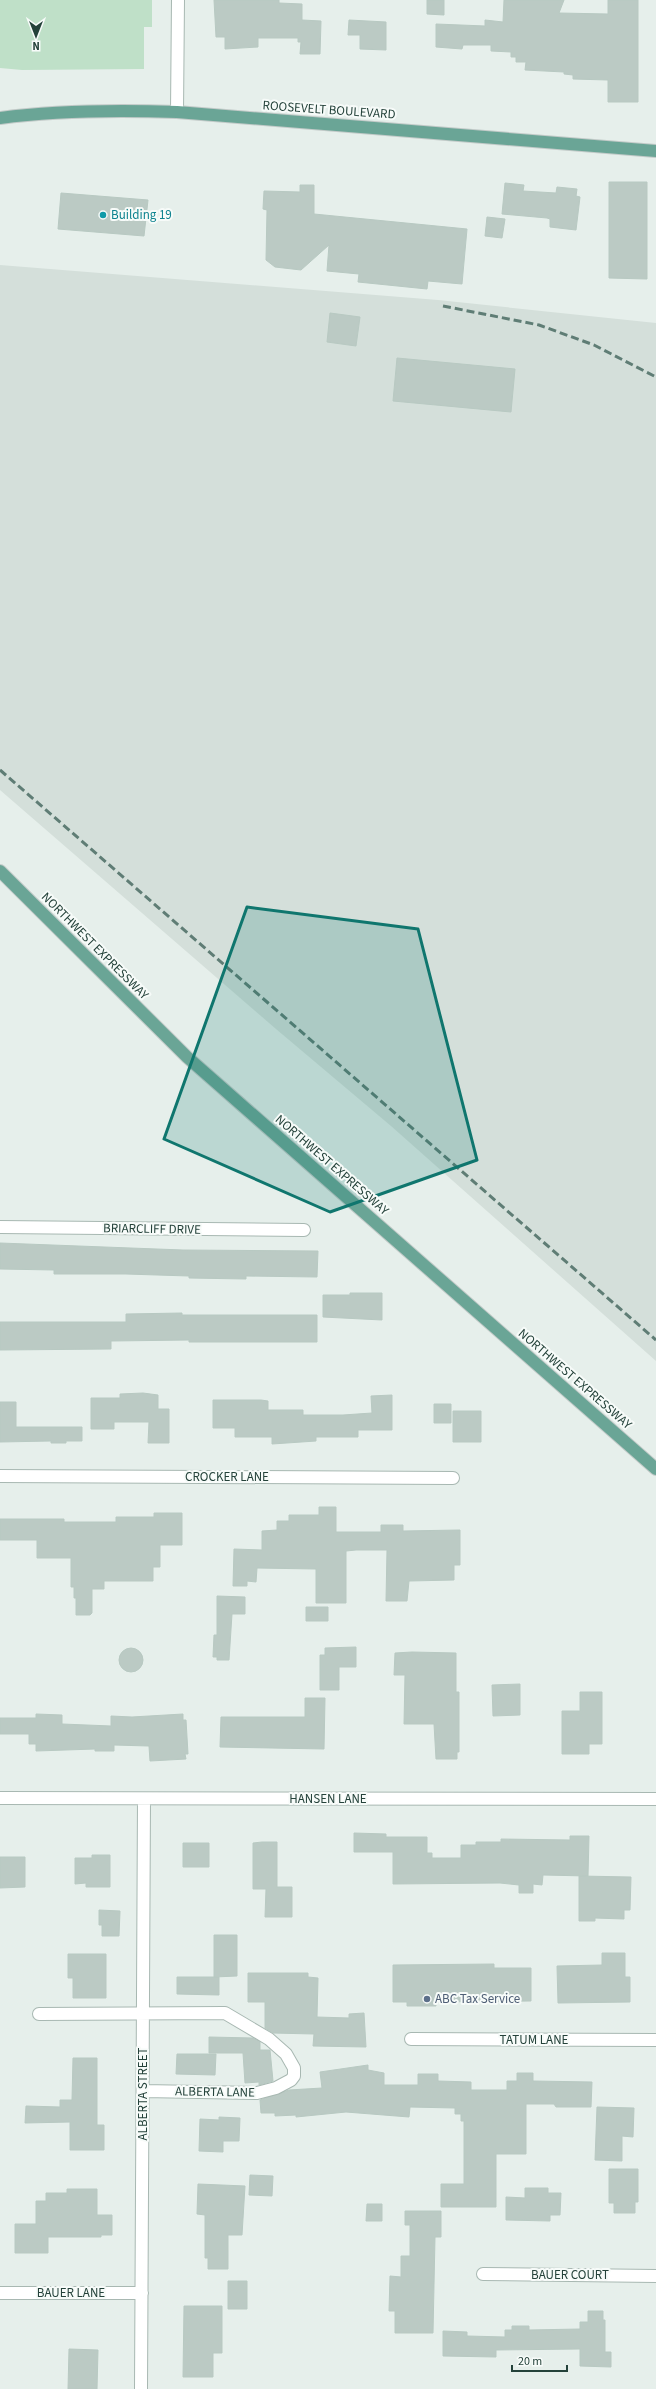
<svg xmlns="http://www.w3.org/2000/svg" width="656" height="2389" font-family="'Source Sans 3',sans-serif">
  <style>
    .built { fill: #d4dfda }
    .green { fill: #bfe0c8 }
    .building { fill: #bbcac4; stroke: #b8c9c2 }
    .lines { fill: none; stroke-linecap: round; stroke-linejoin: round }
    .minor-casing { stroke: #a8b8b2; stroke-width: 14 }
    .major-casing { stroke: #c2cac8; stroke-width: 14 }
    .minor { stroke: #fff; stroke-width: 12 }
    .major { stroke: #6aa596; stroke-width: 12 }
    .rail { stroke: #5f7d75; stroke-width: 3; stroke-dasharray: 8 4; stroke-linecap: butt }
    .marked { fill: #0f766e; fill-opacity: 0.2; stroke: #0f766e; stroke-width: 3; stroke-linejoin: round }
    .culture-dot { fill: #0f9aa8; stroke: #f7fbf9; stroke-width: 1.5 }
    .service-dot { fill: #5c6f8a; stroke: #f7fbf9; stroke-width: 1.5 }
    .labels { text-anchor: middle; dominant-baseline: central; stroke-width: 4; stroke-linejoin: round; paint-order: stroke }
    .street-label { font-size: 13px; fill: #24423a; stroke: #f7fbf9 }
    .culture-label { font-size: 13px; fill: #0d838f; stroke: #f7fbf9; text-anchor: start }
    .service-label { font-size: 13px; fill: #4e5e75; stroke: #f7fbf9; text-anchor: start }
  </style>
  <rect width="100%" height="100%" fill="#e6efeb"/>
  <path class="built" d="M0,265l438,35 218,23v1038l-265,-235 -115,-97 -276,-239z"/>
  <path class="green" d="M0,0h152v27h-8v42l-122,1 -22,-2z"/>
  <path class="building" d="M214,0h65v3l23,1v16l19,1 -1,33h-20l1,-12h-3v-4h-40v9l-33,2v-12h-9z
    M427,0h17v15l-17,-1z
    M504,0h60l-5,13 49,1v-14h30v102h-30v-22l-35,-1v-4l-9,-1v-2l-39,-2 1,-8h-10v-5h-5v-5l-20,-1v-6h-28l-1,4 -26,-2v-23l49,2v-6l18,2z
    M349,20l37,2v28l-26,-1v-14h-12z
    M609,182h38v97l-38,-1z
    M505,183l19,2 -1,6 33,2 1,-6 20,2 -1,7 4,1 -4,33 -26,-3v-8l-3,-1 -45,-4z
    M300,185h14v29l153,15 -5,55 -34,-3 -1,8 -69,-7 1,-8 -32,-3 2,-26 -28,25 -26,-3 -9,-7 1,-50 -4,-1 1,-18 36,1z
    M61,193l87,7 -4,36 -86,-7z
    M487,217l18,2 -3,19 -17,-2z
    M330,313l30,4 -4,29 -29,-4z
    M397,358l118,11 -4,43 -118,-11z
    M0,1243l183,7 135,1 -1,26 -71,-1v3l-57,-1v-2l-63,-2h-72v-4l-54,-1z
    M350,1293h32v27l-59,-3v-22h27z
    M182,1313v2h135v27h-128v-2l-78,1v8l-111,1v-28h126v-8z
    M143,1393l15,2v14h11v34h-21l1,-21h-35v7h-23v-31h29v-4z
    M392,1395v35h-34v7h-42v4l-44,3v-7h-37v-9h-22v-28h48l7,1v9h35v5h40l29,-2 -1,-17z
    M0,1402h16v25h66v14h-16v2h-15v-2l-51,1z
    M434,1404h17v19h-17z
    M453,1411h28v31h-28z
    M319,1507h17v25h45v-7h22v6l57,-1v35h-6v15l-45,1 -2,20h-21l1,-51h-31l-10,1v52h-30v-34l-59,-1 -1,14 -9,-1v5h-14l1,-37 28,1v-19l15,-1v-9h12v-6h30z
    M154,1513h28v32h-22v22h-7v14h-49v8h-12v24l-2,2h-14v-17h-2v-11h-3v-29h-34v-18h-37v-21h64v3h52v-5h38z
    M217,1596l28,1v17h-13l-3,46h-12v-3h-4l1,-22h3z
    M306,1607h22v14h-22z
    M356,1647v20h-17v23h-19v-35h5v-7z
    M119 1660a12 12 0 1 1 24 0a12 12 0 1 1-24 0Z
    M412,1652l44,1v39h3v60h-2v7h-21l-2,-35h-30l1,-49h-11l1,-22z
    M520,1684v31l-27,1 -1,-31z
    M580,1692h22v52h-13v10h-27v-43h18z
    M305,1698h20l-1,51 -104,-2 1,-30h84z
    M36,1714l26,1v9l49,2v-10l21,1 51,-3v6h3l2,34h-3l1,5 -36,2 -1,-15 -35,-1v6h-19v-2l-59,2v-7h-7v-10h-29v-16h36z
    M354,1833l32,1v3h41v16h5v5h29v-13h15v-3h25v-3l69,1v-4h19l-1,40 -45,-1 -1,10 -9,-1v9h-14v-8l-19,-2 -107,1v-32h-39z
    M262,1842h15v45h15v30h-27l1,-28h-13v-46z
    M183,1843h26v24h-26z
    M92,1855h18v32h-24v-4l-11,1v-26h17z
    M0,1857h25v30l-25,1z
    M579,1876l52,1 -1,33h-6v9l-29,-1v3h-16z
    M99,1910l21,1 -1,25h-17v-11h-3z
    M214,1935h23v41l-23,1z
    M602,1953h23v24h5v25l-72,1 -1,-37 45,-1z
    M68,1954h38v44h-33v-20h-5z
    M494,1964v4h37v33l-95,1v4h-29v-4h-14v-37z
    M248,1973h60v4l10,1 -1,39 32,1v-4l15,-1 2,34 -53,-1 1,-12 -41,-1 -8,-5v-26h-17z
    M177,1977h42v18l-42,-1z
    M209,2037l44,1 7,4v8h10l3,31 -14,4v-3l-14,1 -2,-30h-34z
    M177,2054h39l-1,21 -39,-1z
    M73,2058h24v67h7v25h-34v-28l-45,1 1,-17 34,1v-7h12z
    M368,2065v5l16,3v12h34v-11h20v7l33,1v8h36v-9h10v-8h16v8l59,1 -1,25h-35l-2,-3h-28v50h-30v53h-55v-23h23v-63h-3v-7h-6v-6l-45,-1 -1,10 -63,-5 -50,5v-2l-21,1v-3h-14l-1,-13 29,-10 33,-2 -2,-16z
    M597,2107l37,1 -1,29 -11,-1v25l-27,-1z
    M219,2117l21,1 -1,23h-16v11l-24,-1 1,-32 19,1z
    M609,2169h29v33h-3v11h-21v-10h-5z
    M250,2175l23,1 -1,20 -23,-1z
    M198,2184l47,2 -3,49h-14v34h-20v-11h-3v-43l-8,-1z
    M525,2188h23v5h13l-1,22h-10v6l-44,-1v-23l19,1z
    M67,2189h30v26h15v20h-11v2h-53v16h-33v-29h21v-23h10v-8h21z
    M367,2204h15v17h-16z
    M405,2211h36v26h-6l-2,96h-38v-22h-6l1,-35 11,1v-21h9v-31h-5z
    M228,2281h19v28h-19z
    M184,2306h38v47h-9v24h-30z
    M588,2311h15v9h2v32h6v15l-31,-1v-17l-84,1v7l-53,-1v-25l24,1v4l38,1v-7h7v-4h17v4l51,-1v-7h8z
    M69,2349l29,1 -1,39h-29z"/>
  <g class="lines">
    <g class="minor-casing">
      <path id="minor" d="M177,112l1,-112
        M0,1227l304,3
        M0,1476l453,2
        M0,1798l656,1
        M39,2014l186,-1 44,26 17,15 8,14v8l-3,4 -15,8 -19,5 -114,-2
        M411,2039l245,1
        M483,2274l173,2
        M0,2293h142
        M141,2389l3,-590"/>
    </g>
    <g class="major-casing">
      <path id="major" d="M0,118c59,-8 117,-8 177,-6l479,39
        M0,871l187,186 469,412"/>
    </g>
    <use href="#minor" class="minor"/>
    <use href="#major" class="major"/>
    <path class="rail" d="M443,306l96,19 55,20 62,32
      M0,770l656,570"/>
  </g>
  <path class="marked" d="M247,907l171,22 59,231 -147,52 -166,-73z"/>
  <circle class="culture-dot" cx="103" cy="215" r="4"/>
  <circle class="service-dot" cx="427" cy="1999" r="4"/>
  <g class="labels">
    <g class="street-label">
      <text transform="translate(329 110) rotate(4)">ROOSEVELT BOULEVARD</text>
      <text transform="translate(95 946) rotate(45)">NORTHWEST EXPRESSWAY</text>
      <text transform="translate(332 1165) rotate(41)">NORTHWEST EXPRESSWAY</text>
      <text transform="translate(152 1229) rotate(1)">BRIARCLIFF DRIVE</text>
      <text transform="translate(575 1379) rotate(41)">NORTHWEST EXPRESSWAY</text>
      <text x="227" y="1477">CROCKER LANE</text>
      <text x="328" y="1799">HANSEN LANE</text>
      <text x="534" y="2040">TATUM LANE</text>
      <text transform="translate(215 2092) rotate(1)">ALBERTA LANE</text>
      <text transform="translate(143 2094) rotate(-90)">ALBERTA STREET</text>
      <text x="570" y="2275">BAUER COURT</text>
      <text x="71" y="2293">BAUER LANE</text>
    </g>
    <g class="culture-label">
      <text x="111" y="215">Building 19</text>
    </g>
    <g class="service-label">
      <text x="435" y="1999">ABC Tax Service</text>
    </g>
  </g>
  <g transform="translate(36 36) rotate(180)" stroke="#f7fbf9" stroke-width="3" paint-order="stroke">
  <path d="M0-3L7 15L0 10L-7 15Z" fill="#24423a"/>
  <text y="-6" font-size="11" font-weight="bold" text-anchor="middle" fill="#24423a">N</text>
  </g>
  <path d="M512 2365v6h55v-6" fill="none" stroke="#24423a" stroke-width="2"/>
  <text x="518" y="2365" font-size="12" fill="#24423a" stroke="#f7fbf9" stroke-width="3" paint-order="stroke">20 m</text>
</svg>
